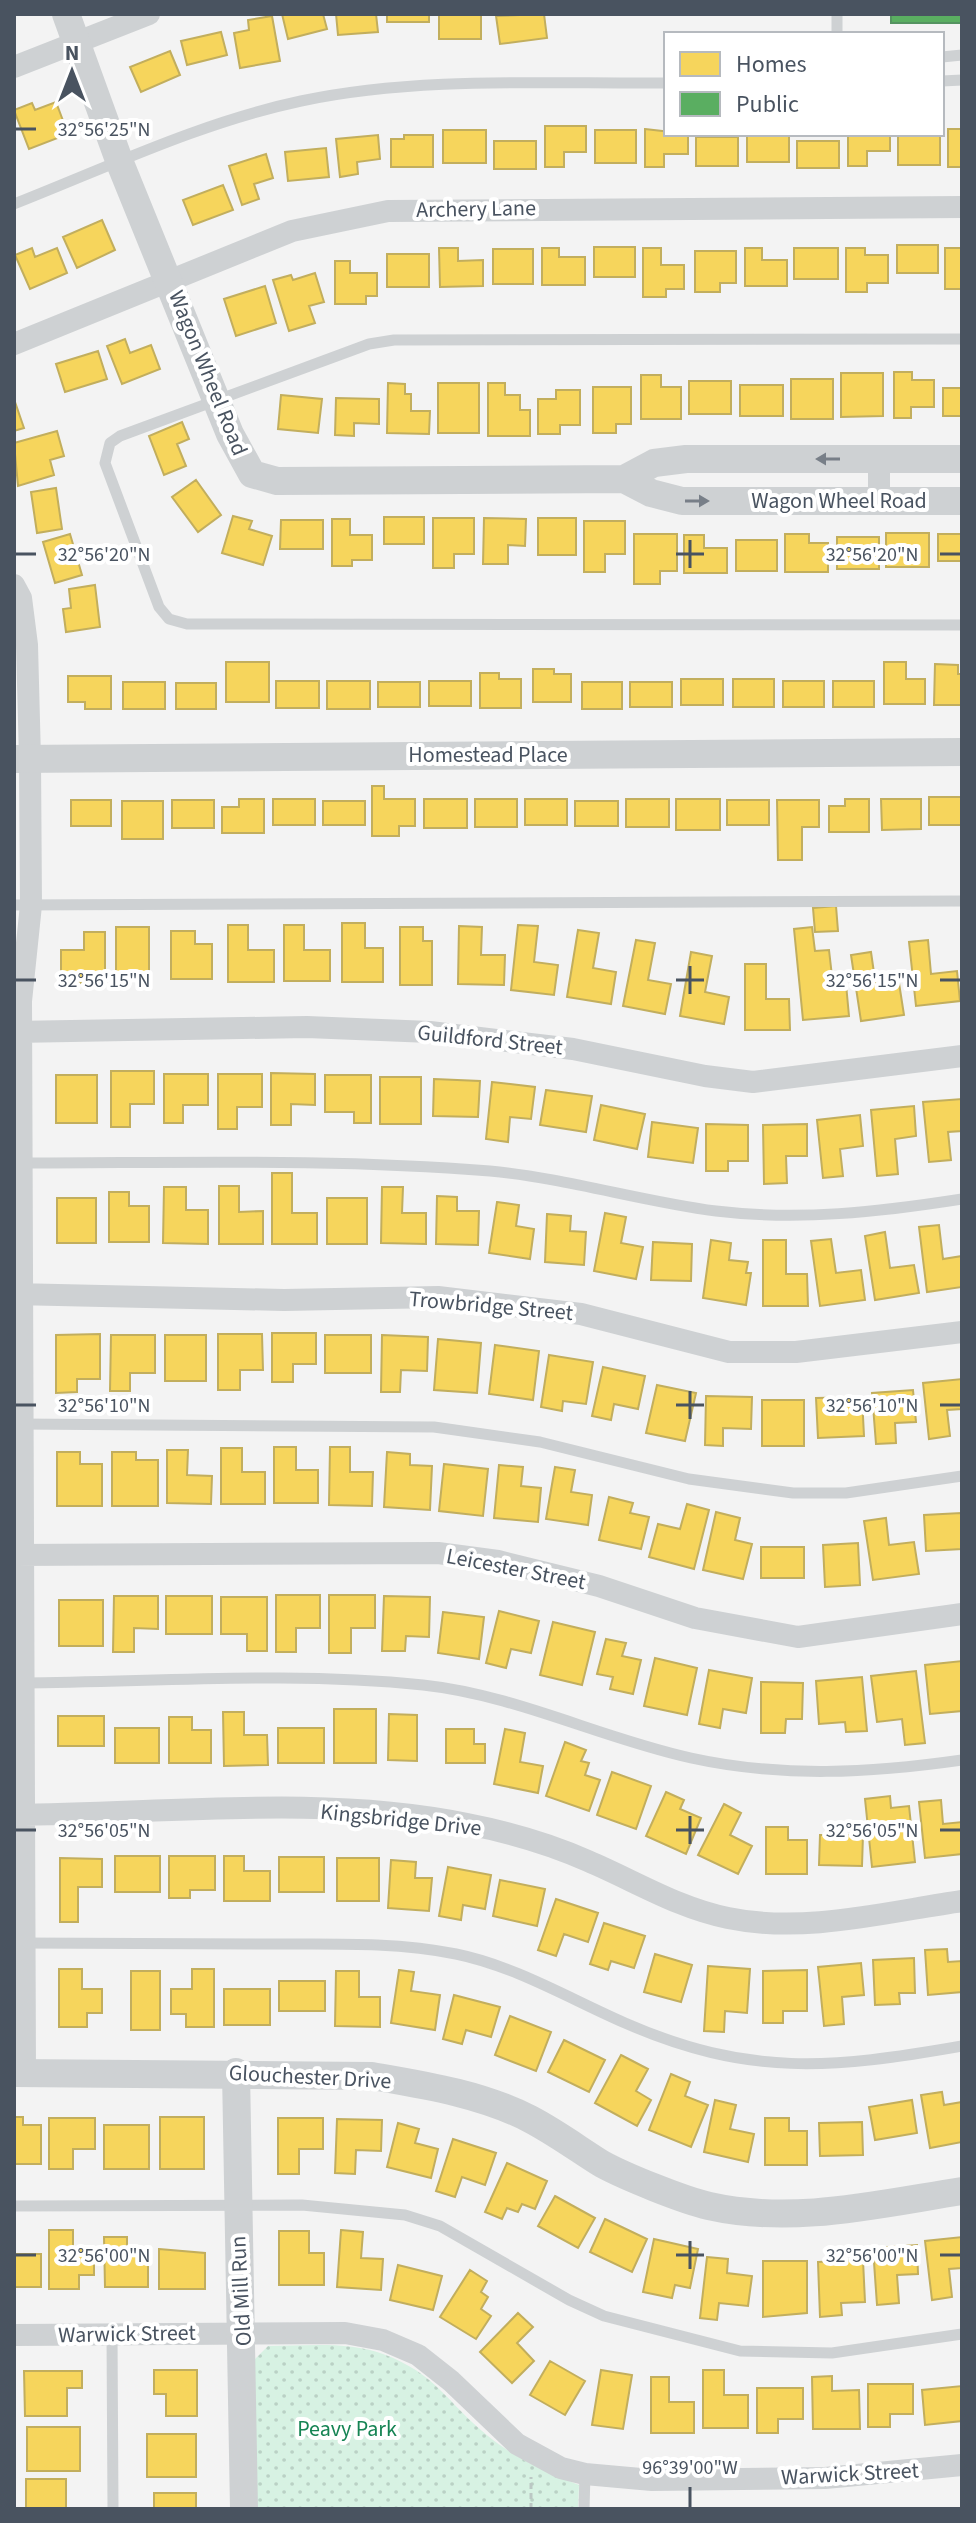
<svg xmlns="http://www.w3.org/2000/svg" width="976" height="2523" font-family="'Source Sans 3',sans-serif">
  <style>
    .park { fill: url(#park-dots) }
    .homes { fill: #f6d55c; stroke: #c2ae5d; stroke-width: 2 }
    .public { fill: #5aae61; stroke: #559361; stroke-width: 2 }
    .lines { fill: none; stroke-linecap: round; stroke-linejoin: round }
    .path { stroke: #bbc8c4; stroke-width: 3; stroke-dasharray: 6 4; stroke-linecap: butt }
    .service { stroke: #ced1d3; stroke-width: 11 }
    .minor { stroke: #ced1d3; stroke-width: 22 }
    .tertiary { stroke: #ced1d3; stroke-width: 28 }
    .oneway { fill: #787f88 }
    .ticks { fill: none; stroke: #495360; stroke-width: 3 }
    .labels { text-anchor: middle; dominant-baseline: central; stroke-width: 8; stroke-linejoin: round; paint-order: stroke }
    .street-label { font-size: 22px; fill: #495360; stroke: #fff }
    .park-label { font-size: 22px; fill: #168454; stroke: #fff }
    .ticks-label { font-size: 20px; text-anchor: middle; fill: #495360; stroke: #fff; stroke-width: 8; stroke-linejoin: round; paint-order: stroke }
  </style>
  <defs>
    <pattern id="park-dots" width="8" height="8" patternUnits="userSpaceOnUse" patternTransform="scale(2)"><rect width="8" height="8" fill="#d7f2e3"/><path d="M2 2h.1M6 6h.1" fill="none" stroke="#bad1c5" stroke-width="1.8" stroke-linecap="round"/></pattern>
  </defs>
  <rect width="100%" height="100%" fill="#f3f3f3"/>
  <path class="park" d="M268,2346c37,0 80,-5 115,8 54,20 64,49 105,82 27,22 58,36 91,49l-1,24h-323v-150z"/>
  <path class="homes" d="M282,14h41l4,15 -39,10z
    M336,14h40l2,18 -40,3z
    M387,14h42v8h-42z
    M439,14h42v25h-42z
    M544,14l3,24 -47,6 -4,-28z
    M272,16l8,45 -40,7 -6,-35 15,-3 -1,-10z
    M221,32l6,23 -40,10 -6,-24z
    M170,51l10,24 -39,17 -11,-25z
    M56,102l12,32 -39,15 -15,-39 18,-7 3,7z
    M545,126h41v26h-22v15h-19z
    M645,129l43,5v20h-24v13h-19z
    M948,129h14v38h-14z
    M443,130h43v33h-43z
    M595,130h41v33h-41z
    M747,134h42v28h-42z
    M848,134h42v17h-23v15h-19z
    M898,134h42v31h-42z
    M378,135l2,24 -23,3 1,12 -18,3 -4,-38z
    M404,135h29v32h-42v-28h13z
    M696,137h42v29h-42z
    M494,141h42v28h-42z
    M797,141h42v27h-42z
    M326,148l3,29 -41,4 -3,-29z
    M266,154l7,24 -19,6 5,15 -17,6 -13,-39z
    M223,185l10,25 -40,15 -10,-25z
    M102,220l13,30 -38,18 -14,-31z
    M897,245h41v28h-41z
    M594,247h41v30h-41z
    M32,248l3,9 22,-9 10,25 -37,16 -15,-34z
    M439,248h19v13l25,-1v26l-43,1z
    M542,248h17v9h26v28h-43z
    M643,248h18v17h23v24h-18v8h-23z
    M745,248h17v12h25v26h-42z
    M794,248h44v31h-44z
    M846,248h19v7h23v28h-21v9h-21z
    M945,248h17v41h-17z
    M493,249h40v35h-40z
    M695,251h41v32h-16v9h-25z
    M387,254h42v33h-42z
    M335,261h15v12h27v23h-11v8h-31z
    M315,273l9,29 -15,4 6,17 -26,8 -16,-51 18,-5 2,5z
    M265,286l11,37 -40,13 -12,-37z
    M125,339l5,14 21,-8 9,24 -38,15 -15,-38z
    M98,351l9,28 -42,13 -9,-28z
    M894,372h18v8h22v27h-23v11h-17z
    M841,373h42v43l-42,1z
    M641,375h20v12h20v32h-40z
    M791,379h42v40h-42z
    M689,381h42v33h-42z
    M388,383l17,1v10h6v17h19l-1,23 -42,-1z
    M438,383h41v50h-41z
    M488,383h17v12h15v15h10v26h-42z
    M740,385h43v31h-43z
    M593,387h38v37h-15v9h-23z
    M943,388h19v28h-19z
    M556,390h24v35h-20v9h-22v-35h18z
    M281,395l41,4 -4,34 -40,-4z
    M336,398l43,1v25l-25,-1v13l-19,-1z
    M14,399l10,29 -10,3z
    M182,422l7,17 -12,5 9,22 -22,9 -15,-39z
    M57,431l7,25 -14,4 4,15 -36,11 -4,-43z
    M196,480l25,35 -23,17 -26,-35z
    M56,488l6,41 -25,4 -6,-41z
    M233,516l19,5 -3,8 23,7 -9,29 -41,-12z
    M384,517h40v27h-40z
    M433,518h41v36h-20v14h-21z
    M484,518l42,1 -1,27 -17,-1v19h-25z
    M538,518h38v37h-38z
    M332,519h18v16h22v25h-20v6h-20z
    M281,520h42v29h-43z
    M584,521h41v33h-20v18h-21z
    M886,533h43v34h-43z
    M70,534l12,41 -27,8 -12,-41z
    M634,534h43v37h-17v13h-26z
    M785,534h24v9h19v29h-43z
    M938,534h24v27h-24z
    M684,535h20v13h23v25h-43z
    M837,537h42v32h-42z
    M736,540h41v31h-41z
    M95,585l5,42 -34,5 -3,-23 8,-1 -2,-19z
    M226,662h43v40h-43z
    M884,662h22v17h19v25h-41z
    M935,664l23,1v9h4v31h-28z
    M533,669h21v5h17v28h-38z
    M480,673h19v6h22v29h-41z
    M68,676h43v33h-26v-7h-17z
    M681,679h42v26h-42z
    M733,679h41v28h-41z
    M276,681h43v27h-43z
    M327,681h43v28h-43z
    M429,681h42v25h-42z
    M783,681h41v26h-41z
    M833,681h41v26h-41z
    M123,682h42v27h-42z
    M378,682h42v25h-42z
    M582,682h40v27h-40z
    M630,682h42v25h-42z
    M176,683h40v26h-40z
    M372,786h12v13h31v27h-16v10h-27z
    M929,797h33v28h-33z
    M239,799h25v34h-42v-26h17z
    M273,799h42v26h-42z
    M424,799h43v29h-43z
    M475,799h42v28h-42z
    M525,799h42v26h-42z
    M626,799h43v28h-43z
    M676,799h44v31h-44z
    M845,799h24v33h-40v-26h16z
    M881,799h40v30l-39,1z
    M71,800h40v26h-40z
    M172,800h42v28h-42z
    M727,800h42v25h-42z
    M777,800h42v27h-17v33h-24z
    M122,801h41v38h-41z
    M323,801h42v24h-42z
    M575,801h43v25h-43z
    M836,906l2,25 -23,1 -2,-24z
    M342,923h23v25h18v34h-41z
    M228,925h20v25h26v32h-46z
    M284,925h20v25h26v31h-46z
    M518,925l20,1 -4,36 24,3 -4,30 -43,-5z
    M459,926l23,1 -1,28h24l-1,30 -46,-1z
    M116,927h33v51h-33z
    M400,927h23v14h9v44h-32z
    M812,927l3,24 14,-1 4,35 13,-1 3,32 -46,4 -9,-91z
    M578,930l21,3 -6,35 23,4 -5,32 -44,-7z
    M171,931h24v13h17v35h-41z
    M84,932h21v51h-44v-33h23z
    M636,940l19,3 -7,37 23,4 -6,30 -42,-8z
    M928,940l3,34 26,-3 3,30 -44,5 -7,-64z
    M691,952l21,4 -7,36 24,5 -5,27 -44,-8z
    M871,952l5,35 23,-4 5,32 -43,6 -10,-66z
    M745,964h21v35h23l1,31h-45z
    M111,1071h43v33h-24v23h-19z
    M271,1073l44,1v31l-24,-1v21h-20z
    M164,1074h44v31h-25v18h-19z
    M218,1074h44v33h-25v22h-19z
    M56,1075h41v48h-41z
    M325,1075h46v48h-17v-11h-29z
    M380,1077h41v47h-41z
    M434,1079l46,2 -2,36 -45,-1z
    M492,1082l43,5 -4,32 -21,-2 -2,25 -22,-3z
    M546,1090l46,6 -6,36 -46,-7z
    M962,1099v32l-14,1 3,28 -22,2 -6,-60z
    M601,1105l44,9 -8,35 -43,-9z
    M914,1106l2,30 -21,3 3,35 -21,2 -6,-66z
    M860,1115l3,31 -23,3 3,27 -20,2 -6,-58z
    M652,1122l46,6 -5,35 -45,-6z
    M706,1124l42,1v36h-20v10h-22z
    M807,1124v32h-21l1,27 -23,1 -1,-59z
    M272,1173h20v40h25v31h-45z
    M219,1186h20v26l24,-1v33h-44z
    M164,1187h22v23h22v34l-45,-1z
    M382,1187h21l-1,26h24v31l-45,-1z
    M109,1192h20v14h20v36h-40z
    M437,1196l20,1v14h22l-1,34 -42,-1z
    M57,1198h39v45h-39z
    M327,1198h40v46h-40z
    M497,1202l22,3 -3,21 18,3 -4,30 -41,-6z
    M605,1213l21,4 -5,26 22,4 -7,32 -42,-8z
    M547,1214l24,2 -1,15 16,1 -2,33 -39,-3z
    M939,1225l4,34 19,-3v31l-35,5 -8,-65z
    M885,1232l5,36 24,-3 5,28 -44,7 -10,-64z
    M831,1239l5,34 25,-3 4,30 -45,6 -9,-65z
    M711,1240l20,3 -2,17 19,2 -2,11h5l-5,32 -43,-7z
    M763,1240h23v34h21l1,32h-45z
    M653,1242l39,2 -1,37 -40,-1z
    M272,1333h44v31h-23v18h-21z
    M100,1334v45h-23v13l-21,1v-58z
    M218,1334h44l1,36h-23v20h-22z
    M111,1335h44v38h-25v18h-20z
    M165,1335h41v46h-41z
    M325,1335h46v38h-46z
    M382,1335l46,2 -1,34 -26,-1 -1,22h-19z
    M438,1339l43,4 -4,50 -43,-3z
    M495,1345l44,6 -6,49 -44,-6z
    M549,1355l44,7 -7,42 -23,-3 -1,10 -21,-4z
    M603,1367l42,9 -7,33 -24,-5 -3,16 -19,-4z
    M962,1379v30l-15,1 3,26 -21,3 -6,-56z
    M657,1385l39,8 -11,48 -39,-8z
    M913,1390l3,32 -21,1 1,20 -20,1 -4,-51z
    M706,1396l46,1 -1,32 -28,-1v18l-18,-1z
    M862,1397l2,39 -46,2 -2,-40z
    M762,1400h42v46h-42z
    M274,1447h22v23h22v33h-44z
    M330,1447h20v25h23l-1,34 -43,-1z
    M221,1448h21v24h23v32h-44z
    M167,1450h21l-1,25 25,1 -1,28 -44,-1z
    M57,1452h23v12h22v42h-45z
    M112,1452h24v8h22v46h-46z
    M387,1452l23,2v11l22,1 -2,44 -46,-3z
    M444,1464l44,5 -5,47 -44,-5z
    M499,1465l24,2 -2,19 20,2 -3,34 -44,-4z
    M555,1467l20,3 -4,22 21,3 -4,30 -42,-6z
    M609,1497l24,6 -3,10 19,4 -8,32 -42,-9z
    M687,1504l22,6 -15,59 -45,-12 9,-33 22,5z
    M716,1512l24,6 -5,22 17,4 -9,35 -40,-9z
    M961,1513l1,36 -36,2 -2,-36z
    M886,1518l3,27 25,-3 5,32 -46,6 -9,-59z
    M858,1543l2,42 -35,2 -2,-42z
    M761,1547h43v31h-43z
    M276,1595h44v33h-24v24h-20z
    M329,1595h46v33h-24v25h-22z
    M114,1596h44v33l-24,-1v24h-21z
    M166,1596h46v38h-46z
    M384,1596l46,1 -1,40 -23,-1 -1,15h-23z
    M221,1597h46v54h-20v-17h-26z
    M59,1600h44v46h-44z
    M499,1611l40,10 -8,32 -20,-4 -5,19 -20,-5z
    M443,1612l41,5 -5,42 -41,-6z
    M553,1622l42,10 -13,53 -42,-10z
    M606,1639l20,4 -4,13 19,4 -8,34 -23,-5 3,-12 -16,-3z
    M655,1658l42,10 -10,47 -43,-9z
    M962,1661v50l-32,3 -5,-49z
    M709,1670l43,8 -6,35 -23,-4 -3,19 -21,-4z
    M916,1671l9,72 -20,2 -3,-26 -25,3 -6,-46z
    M862,1677l5,54 -21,1 -1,-10 -26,2 -3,-43z
    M761,1682l42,1 -1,36h-16l-1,14h-24z
    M334,1709h42v54h-42z
    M223,1712h21v23h23l1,30 -44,1z
    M389,1714l28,1v46l-29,-1z
    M58,1716h46v30h-46z
    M169,1717h23v13h19v33h-42z
    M115,1728h44v35h-44z
    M278,1728h46v35h-46z
    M446,1729h28v15h11v19h-39z
    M505,1729l20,4 -5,29 23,4 -5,27 -44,-9z
    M565,1742l21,8 -5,11 8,2 -4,12 15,5 -11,31 -43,-15z
    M612,1772l39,14 -15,43 -39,-14z
    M666,1792l18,8 -4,9 21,9 -15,36 -40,-18z
    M890,1796l1,12 18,-2 6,56 -43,5 -7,-68z
    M941,1800l2,24 19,-2v32l-37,4 -6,-56z
    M724,1804l17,9 -11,22 22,11 -14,28 -40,-19z
    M766,1827h22v13h19v34h-41z
    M820,1835h43l-1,31 -43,-1z
    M115,1856h45v36h-45z
    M169,1856h46v34h-25v8h-21z
    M224,1856h20v15h26v30h-46z
    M279,1857h45v35h-45z
    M60,1858l42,1v28h-24v35h-18z
    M337,1858h42v43h-42z
    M391,1860l25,2 -1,16h17l-3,33 -41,-3z
    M448,1867l43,8 -6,34 -22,-4 -2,15 -22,-4z
    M500,1880l45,9 -8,37 -44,-10z
    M556,1899l42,14 -10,29 -24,-8 -8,22 -18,-6z
    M604,1923l41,13 -11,32 -23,-7 -3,9 -18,-6z
    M947,1949l1,13 14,-1v31l-34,3 -3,-45z
    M655,1954l37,11 -11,37 -37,-10z
    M914,1958l1,35h-16l1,11 -25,1 -2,-45z
    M861,1963l3,32 -22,2 2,27 -20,2 -6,-59z
    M708,1966l42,3 -3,44 -22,-2 -1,21 -20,-1z
    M59,1969h23v20h20v24h-15v14h-28z
    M192,1969h22v58h-28v-13h-15v-25h21z
    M399,1970l15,2 -3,19 29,4 -5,35 -44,-7z
    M807,1970v41h-24v12h-20v-52z
    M131,1971h29v59h-29z
    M336,1971h23v26h21v30l-45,-1z
    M279,1981h46v30h-46z
    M224,1989h46v36h-46z
    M454,1995l46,12 -9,30 -25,-7 -4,14 -19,-5z
    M510,2016l41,16 -15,39 -41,-16z
    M564,2040l41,20 -16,32 -41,-20z
    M621,2055l27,14 -12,22 15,9 -14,26 -42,-23z
    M671,2074l19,8 -5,14 23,9 -17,42 -42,-17z
    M942,2092l2,13 18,-3v40l-32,6 -9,-53z
    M715,2100l21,5 -6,24 24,5 -6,28 -44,-10z
    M912,2100l5,33 -42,7 -6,-33z
    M14,2117h9v8h18v39h-27z
    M160,2117h44v52h-44z
    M49,2118h46v31h-22v20h-24z
    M278,2118h45v31h-24v25h-21z
    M765,2118h24v13h18v34h-42z
    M337,2119l45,1 -1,31 -25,-1 -1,24 -20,-1z
    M862,2122l1,33 -43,1 -1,-33z
    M398,2123l21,6 -4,14 23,6 -7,29 -44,-11z
    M104,2125h45v44h-45z
    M453,2139l43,14 -11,32 -23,-8 -7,20 -19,-6z
    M507,2163l40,18 -12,28 -13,-5 -4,8 -11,-4 -5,11 -17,-7z
    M555,2196l40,22 -17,30 -40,-22z
    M605,2219l42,20 -15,33 -42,-20z
    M49,2230h24v17h21v28h-15v14h-30z
    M341,2230l22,2 -2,26 22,1 -2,31 -44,-3z
    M279,2231h30v22h15v32h-45z
    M104,2237h23v18h21v32h-43z
    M962,2237v31l-13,1 3,28 -20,3 -7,-59z
    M654,2239l44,10 -8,39 -15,-3 -3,13 -29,-6z
    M917,2245l1,29 -21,1 2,28 -22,2 -4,-57z
    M159,2249l46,4v36h-46z
    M14,2254h27v33h-27z
    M707,2257l21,2 -1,14 25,3 -4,30 -29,-3 -2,17 -17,-2z
    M863,2260l2,42 -24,1 1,12 -22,2 -2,-55z
    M763,2261h44v52l-44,4z
    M398,2265l44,11 -9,34 -43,-10z
    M470,2270l17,11 -6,11 7,5 -7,12 10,7 -15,23 -36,-22z
    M518,2313l15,14 -16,16 17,18 -22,22 -32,-31z
    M550,2361l35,20 -20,34 -35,-20z
    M154,2370h43v46h-31v-22h-12z
    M601,2370l31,5 -9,54 -31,-4z
    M703,2370h21v25h24v33h-45z
    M24,2371h58v17h-15v28h-42z
    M832,2376v15l27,-1 1,39h-47l-1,-52z
    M651,2377h18v25h25v31h-43z
    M868,2384h45v30h-23v13h-22z
    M962,2386v35l-37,4 -3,-35z
    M757,2388h46v31h-25v14h-21z
    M27,2427h53v44h-53z
    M147,2434h49v43h-49z
    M26,2479h40v30h-40z
    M154,2493h42v16h-42z"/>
  <path class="public" d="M891,14h71v9h-71z"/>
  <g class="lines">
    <path class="path" d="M531,2509v-32"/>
    <path class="service" d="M837,34v-20
      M942,57l20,-2
      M942,81l20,-1
      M14,204c94,-37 188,-82 287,-103 118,-25 245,-17 365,-18
      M962,339l-568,1 -25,4 -249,92 -10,7 -5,20 54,144 10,12 18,5 775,1
      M14,905l948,-4
      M19,1163c156,0 314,-5 471,8 76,7 150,30 226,40 83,10 163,1 246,-12
      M19,1424l415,3 106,15 149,37 104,14h53l116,-17
      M23,1683c132,-1 268,-12 400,2 93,10 177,53 268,73 91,20 180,15 271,2
      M21,1943c84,0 169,0 254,1 59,0 123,-2 181,10 59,12 114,45 169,69 124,54 206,46 337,23
      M14,2206l288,-1 103,10 35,11 129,74 35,16 136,35 92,2 130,-19
      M112,2334l1,175
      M584,2509l1,-35"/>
    <path class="minor" d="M14,67l135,-53
      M14,344l278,-113 96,-20 574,-4
      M879,501v-42
      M14,585l7,13 6,47 3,114 1,146 -10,96 4,1072
      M14,1032l293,-5 123,5 143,17 132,27 48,6 209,-26
      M14,1294l270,6 154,-3 143,17 148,38h67l166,-20
      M14,1555l424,-2 60,8 101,25 96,32 103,19 164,-23
      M14,1815c149,-1 305,-21 453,9 41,8 83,20 121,37 47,20 90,47 140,57 76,16 158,-6 234,-17
      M14,2335l331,-2 38,7 35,15 33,26 66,63 44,24 24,6 67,6 173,-2 137,-13"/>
    <path class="tertiary" d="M66,14l54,149 110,271 22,40 25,7 347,-2 30,-16 32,-4h276
      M624,479l27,14 31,8h280
      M14,759l948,-7
      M236,2072l8,437
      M14,2073l358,3c52,9 110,18 158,43 25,13 48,30 72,45 24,13 81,36 107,42 84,19 169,-2 253,-15"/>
  </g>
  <defs><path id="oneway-solid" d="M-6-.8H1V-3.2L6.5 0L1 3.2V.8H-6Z" transform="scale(2)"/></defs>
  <g class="oneway">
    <use href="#oneway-solid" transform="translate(828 459) rotate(-180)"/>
    <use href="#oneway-solid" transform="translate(697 501)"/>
  </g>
  <path class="ticks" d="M16,129h20M690,540v28M16,554h20M676,554h28M940,554h20M690,966v28M16,980h20M676,980h28M940,980h20M690,1391v28M16,1405h20M676,1405h28M940,1405h20M690,1816v28M16,1830h20M676,1830h28M940,1830h20M690,2241v28M16,2255h20M676,2255h28M940,2255h20M690,2487v20"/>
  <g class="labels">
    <g class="street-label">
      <text transform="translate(476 209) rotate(-1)">Archery Lane</text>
      <text transform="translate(208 373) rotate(68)">Wagon Wheel Road</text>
      <text x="839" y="501">Wagon Wheel Road</text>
      <text x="488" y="755">Homestead Place</text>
      <text transform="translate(490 1040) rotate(6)">Guildford Street</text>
      <text transform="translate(491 1306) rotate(5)">Trowbridge Street</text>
      <text transform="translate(516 1569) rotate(11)">Leicester Street</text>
      <text transform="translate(401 1820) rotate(6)">Kingsbridge Drive</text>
      <text transform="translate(310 2077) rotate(3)">Glouchester Drive</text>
      <text transform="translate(241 2291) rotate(-93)">Old Mill Run</text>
      <text transform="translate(127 2334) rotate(-1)">Warwick Street</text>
      <text transform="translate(850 2474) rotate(-3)">Warwick Street</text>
    </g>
    <g class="park-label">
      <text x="347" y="2429">Peavy Park</text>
    </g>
  </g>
  <g class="ticks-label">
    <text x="104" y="136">32°56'25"N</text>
    <text x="104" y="561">32°56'20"N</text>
    <text x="872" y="561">32°56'20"N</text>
    <text x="104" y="987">32°56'15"N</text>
    <text x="872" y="987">32°56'15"N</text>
    <text x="104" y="1412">32°56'10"N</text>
    <text x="872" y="1412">32°56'10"N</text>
    <text x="104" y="1837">32°56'05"N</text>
    <text x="872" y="1837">32°56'05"N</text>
    <text x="104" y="2262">32°56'00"N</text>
    <text x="872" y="2262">32°56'00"N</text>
    <text x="690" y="2474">96°39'00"W</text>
  </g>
  <rect width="976" height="2523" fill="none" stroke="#495360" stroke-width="32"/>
  <rect x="664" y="32" width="280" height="104" fill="#ffffff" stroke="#b6babf" stroke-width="2"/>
  <rect x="680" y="52" width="40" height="24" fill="#f6d55c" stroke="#b6babf" stroke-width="2"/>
  <text x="736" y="72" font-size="24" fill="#495360">Homes</text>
  <rect x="680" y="92" width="40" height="24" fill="#5aae61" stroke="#b6babf" stroke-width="2"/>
  <text x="736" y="112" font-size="24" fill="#495360">Public</text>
  <g transform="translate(72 72)" stroke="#ffffff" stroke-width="6" paint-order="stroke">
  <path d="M0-6L14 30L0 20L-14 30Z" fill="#495360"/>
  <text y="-12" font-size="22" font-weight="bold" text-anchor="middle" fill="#495360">N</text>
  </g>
</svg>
